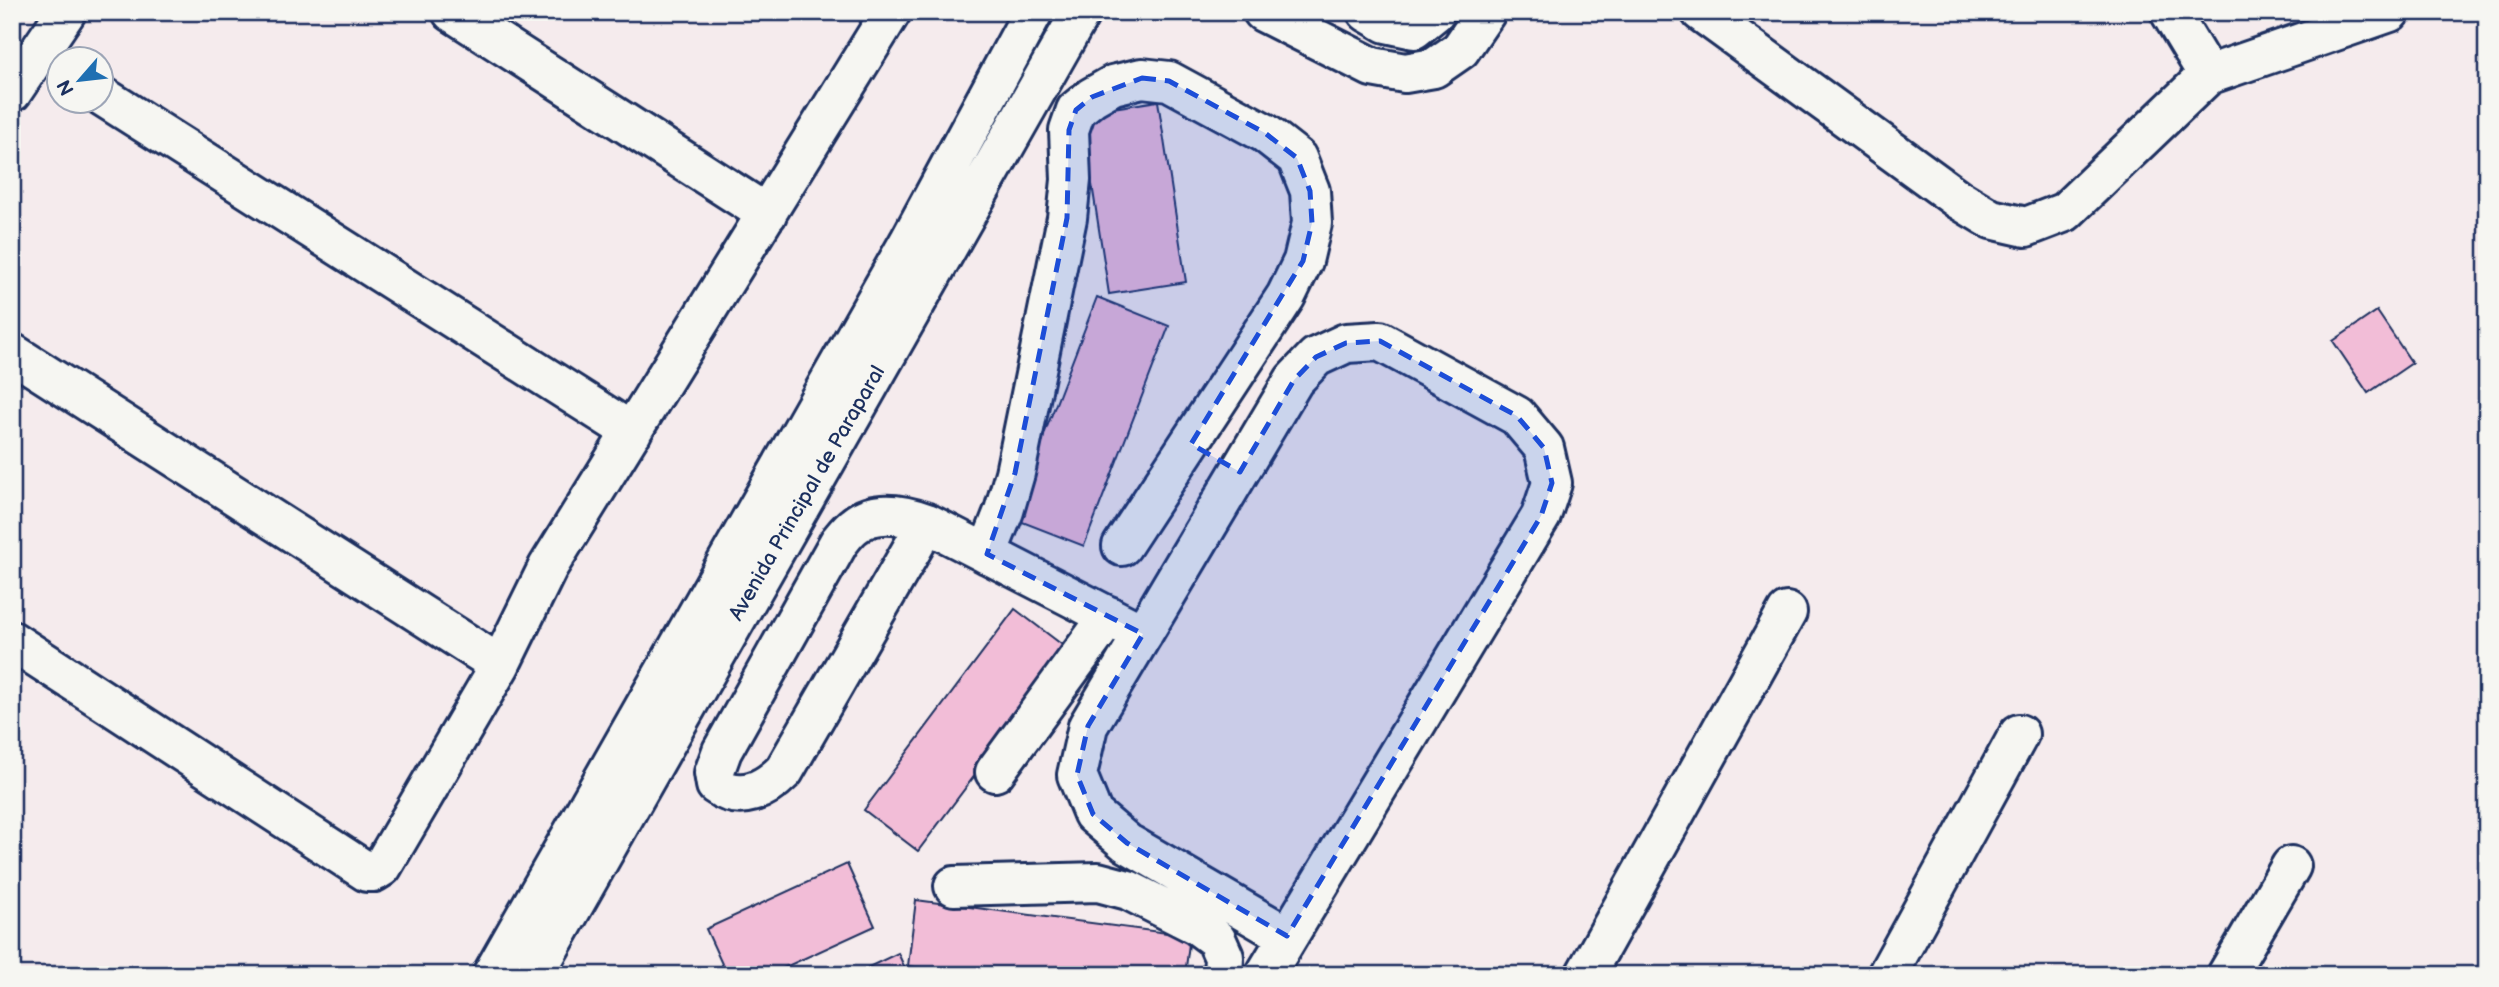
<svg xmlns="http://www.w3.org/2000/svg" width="2499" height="987" font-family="'Balsamiq Sans',sans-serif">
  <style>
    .building { fill: #f2bdd7; stroke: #1b2f5e; stroke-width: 2 }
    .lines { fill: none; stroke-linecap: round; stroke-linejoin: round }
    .minor-casing { stroke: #1b2f5e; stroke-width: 44 }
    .tertiary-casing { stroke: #1b2f5e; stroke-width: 44 }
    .minor { stroke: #f6f6f2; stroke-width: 38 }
    .tertiary { stroke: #f6f6f2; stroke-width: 38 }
    .marked { fill: #1d4ed8; fill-opacity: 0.2; stroke: #1d4ed8; stroke-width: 5; stroke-dasharray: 14 9; stroke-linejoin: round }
    .labels { text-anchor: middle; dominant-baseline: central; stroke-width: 6; stroke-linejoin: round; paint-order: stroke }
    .street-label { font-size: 21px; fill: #1b2f5e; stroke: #f6f6f2 }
  </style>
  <rect width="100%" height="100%" fill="#f5ebed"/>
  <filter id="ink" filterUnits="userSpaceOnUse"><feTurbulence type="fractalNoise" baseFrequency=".0143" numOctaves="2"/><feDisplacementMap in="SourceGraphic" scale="14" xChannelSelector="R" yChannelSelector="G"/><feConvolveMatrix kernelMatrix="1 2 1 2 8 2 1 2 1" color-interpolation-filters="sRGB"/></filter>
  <g filter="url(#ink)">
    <path class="building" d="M1158,101l28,181 -77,12 -28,-181z
      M1097,297l72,29 -85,220 -72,-28z
      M2377,311l35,52 -44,30 -35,-52z
      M1015,609l54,41 -151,201 -54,-41z
      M847,864l28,62 -107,49h-41l-21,-46z
      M916,900l274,36 -5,39h-210l-67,-9z
      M898,953l10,22h-56z"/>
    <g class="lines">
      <g class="minor-casing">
        <path id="minor" d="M452,12l315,202
          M1263,12l109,55 33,6 29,-5 26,-18 26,-38
          M1367,12l19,11 28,6 21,-17
          M1701,12l257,187 33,20 35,8 39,-15 143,-137 182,-63
          M2170,12l38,63
          M12,92l54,-80
          M102,96l530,336
          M12,353l488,312
          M927,523l-143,248c-19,19 -44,32 -68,14l-2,-12 8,-22 117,-209c5,-6 10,-13 16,-17 20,-16 50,-10 72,-2l216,111
          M987,554l17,-43 11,-38 52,-255 4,-38 -2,-50 7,-20 16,-13 21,-12 29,-7 27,3 96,52 32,25 13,33 2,32 -9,38 -17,35 -164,250
          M12,641l355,231h7l8,-5 118,-202 48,-98 343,-555
          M995,772l114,-156
          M954,886l144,-4 30,8 69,35 19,14 8,18 -1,18
          M1265,975l276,-459 11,-33 -8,-35 -27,-32 -137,-75 -34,2 -30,14 -22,23 -206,346 -11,49 16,39 34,29 160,93
          M1585,975l202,-363
          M1887,975l132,-241
          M2227,975l64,-109"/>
      </g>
      <g class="tertiary-casing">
        <path id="tertiary" d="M492,975l417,-733 124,-230
          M534,975l547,-963"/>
      </g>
      <use href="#minor" class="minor"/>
      <use href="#tertiary" class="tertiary"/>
    </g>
  </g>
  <path class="marked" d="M1142,78l27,3 96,52 32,25 13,33 2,32 -9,38 -112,183 49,28 54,-92 22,-23 30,-14 34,-2 137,75 27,32 8,35 -11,33 -254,420 -160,-93 -34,-29 -16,-39 11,-49 55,-92 -156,-80 28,-81 52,-255 2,-88 7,-20 16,-13z"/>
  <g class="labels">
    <g class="street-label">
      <text transform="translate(807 493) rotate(-60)">Avenida Principal de Paraparal</text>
    </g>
  </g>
  <rect width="2499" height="987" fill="none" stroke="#f6f6f2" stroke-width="42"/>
  <rect x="21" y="21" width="2457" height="945" fill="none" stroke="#1b2f5e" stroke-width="2.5" filter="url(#ink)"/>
  <g transform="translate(80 80) rotate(242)"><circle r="33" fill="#f6f6f2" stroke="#9ea6b7" stroke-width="2"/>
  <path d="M0-5L12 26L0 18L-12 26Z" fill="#1f6fb2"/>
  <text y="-10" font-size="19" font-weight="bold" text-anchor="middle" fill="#1b2f5e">N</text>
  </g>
</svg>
